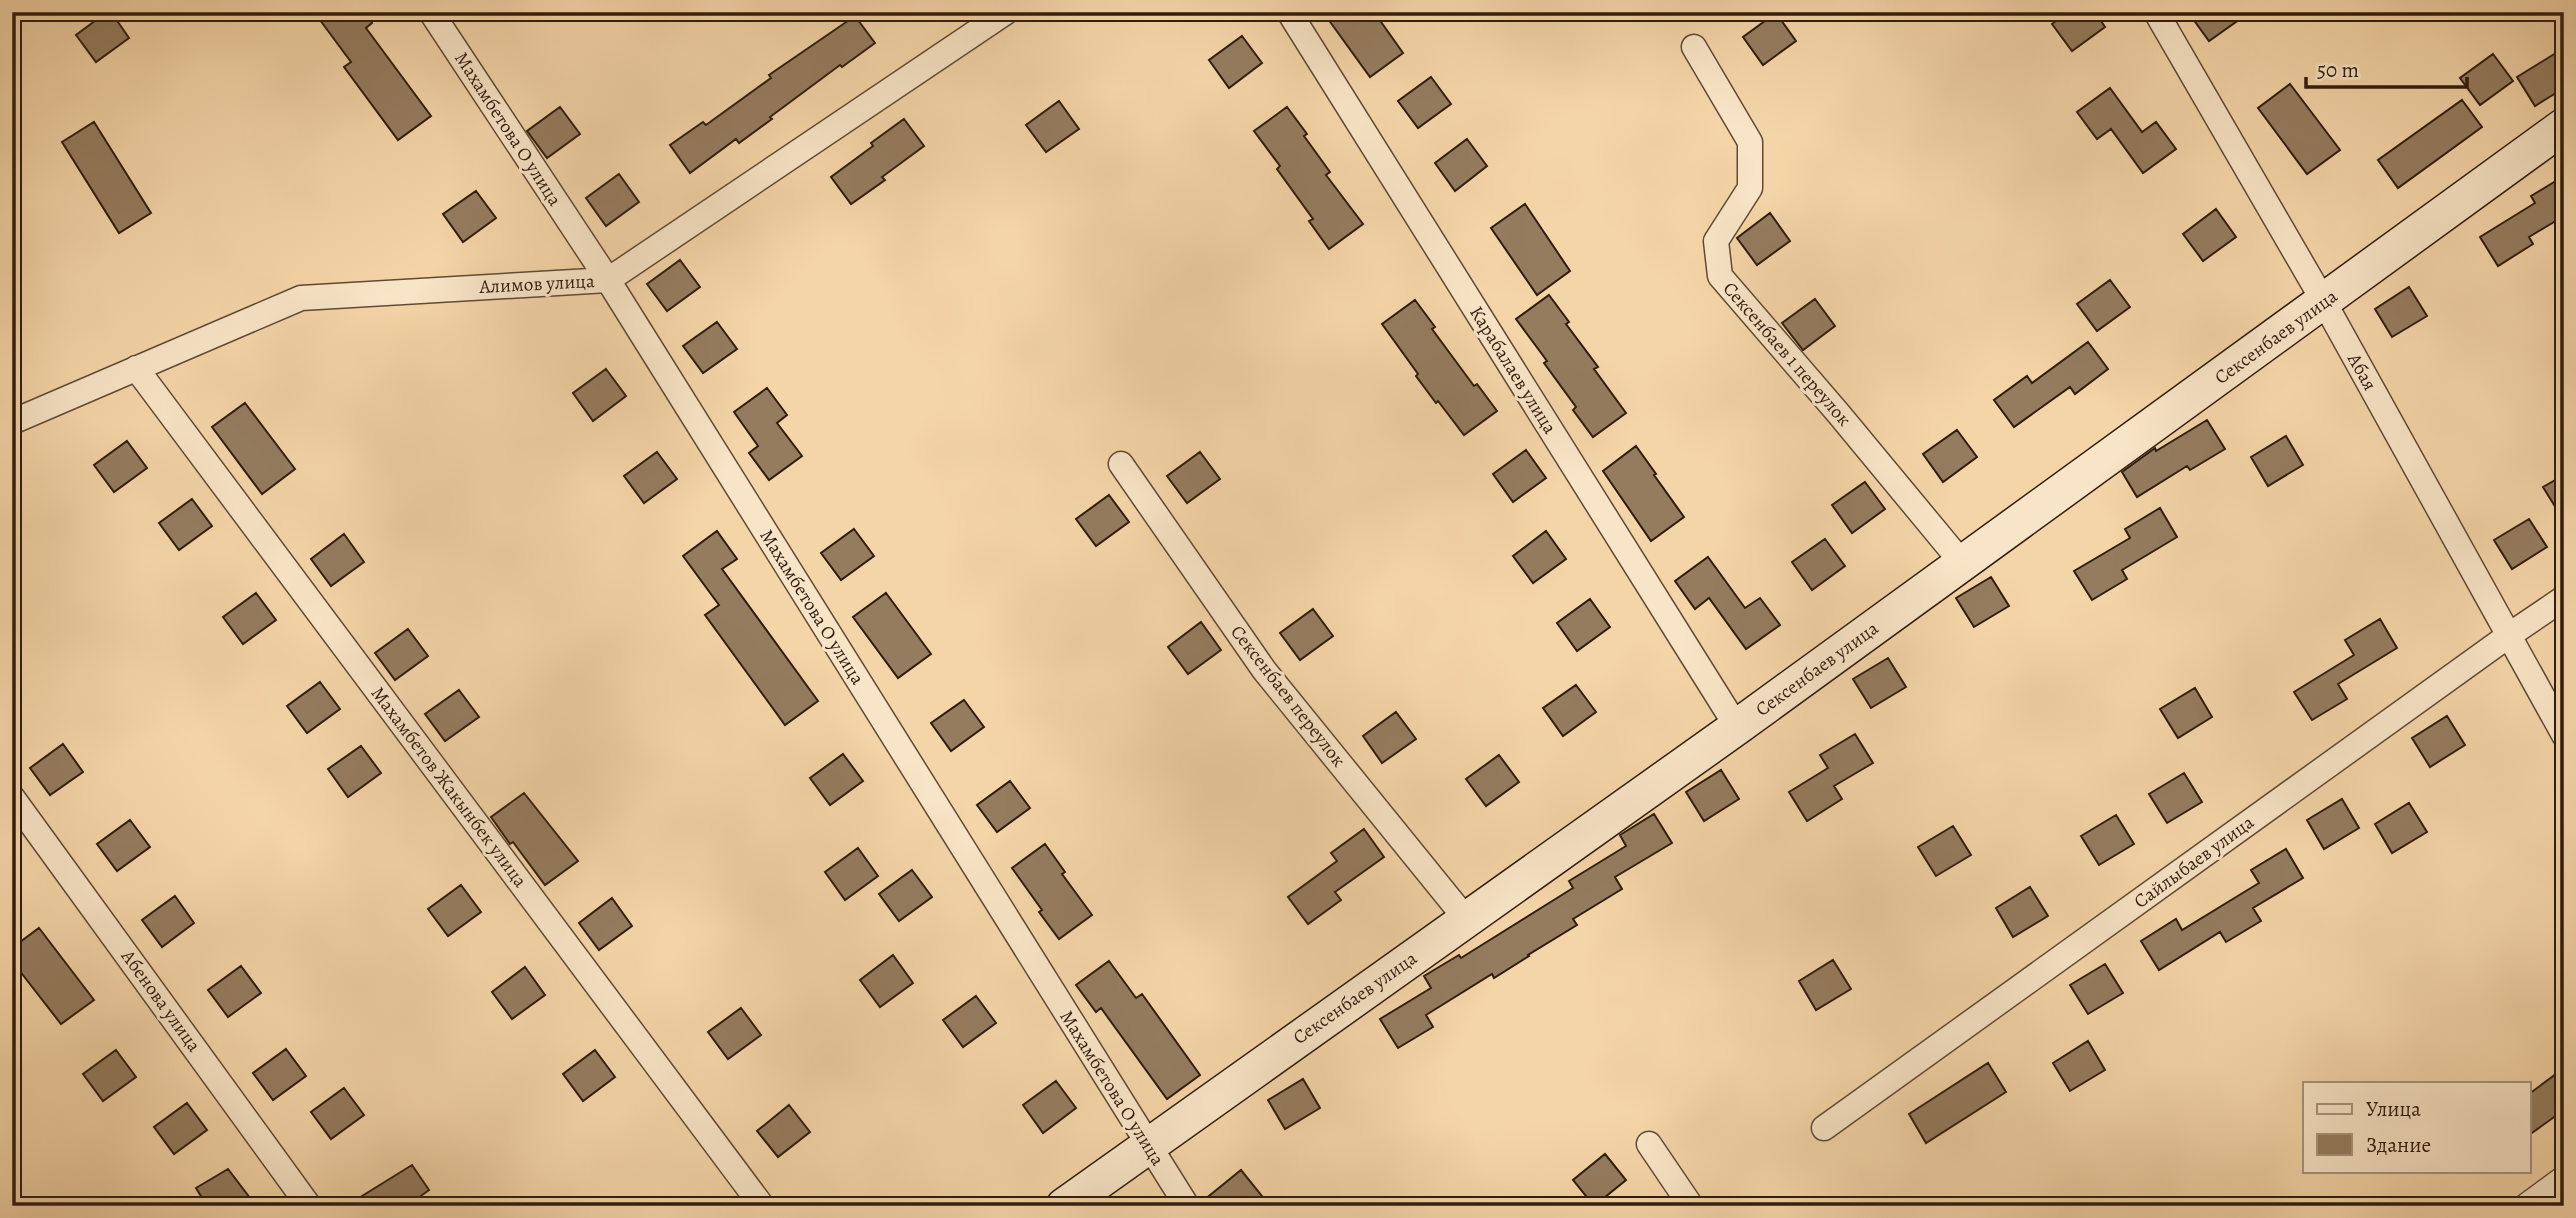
<svg xmlns="http://www.w3.org/2000/svg" width="2576" height="1218" font-family="Alegreya,serif">
  <style>
    .building { fill: #957c5f; stroke: #2f1c0f; stroke-width: 2 }
    .lines { fill: none; stroke-linecap: round; stroke-linejoin: round }
    .street-casing { stroke: #604a35; stroke-width: 27 }
    .secondary-casing { stroke: #2f1c0f; stroke-width: 38 }
    .street { stroke: #f8e4c6; stroke-width: 24 }
    .secondary { stroke: #f8e4c6; stroke-width: 35 }
    .labels { text-anchor: middle; dominant-baseline: central; stroke-width: 6; stroke-linejoin: round; paint-order: stroke }
    .street-label { font-size: 19px; fill: #2f1c0f; stroke: #f8e4c6 }
  </style>
  <rect width="100%" height="100%" fill="#f4d5a8"/>
  <filter id="stains"><feTurbulence type="fractalNoise" baseFrequency=".00286" numOctaves="4"/><feColorMatrix values="0 0 0 0 .2 0 0 0 0 .09 0 0 0 0 .02 0 0 0 .5 -.17"/></filter>
  <radialGradient id="worn" r=".72"><stop offset=".6" stop-color="#630" stop-opacity="0"/><stop offset="1" stop-color="#630" stop-opacity=".3"/></radialGradient>
  <path class="building" d="M107,12h4l18,26 -33,24 -20,-27z
    M330,12h35l7,11 -6,5 65,88 -33,24 -54,-73 7,-5 -31,-42z
    M1323,12h51l29,41 -33,24z
    M2068,12h27l10,15 -33,24 -20,-27z
    M2188,12h62l-41,29z
    M1776,13l20,28 -33,24 -20,-28z
    M855,16l20,27 -33,24 -2,-2 -70,52 2,2 -33,24 -3,-4 -46,34 -20,-28 33,-23 3,3 65,-47 -2,-3z
    M1242,36l20,27 -33,25 -20,-28z
    M2564,48v40l-29,18 -18,-29z
    M2493,54l20,27 -33,24 -20,-27z
    M1431,77l20,27 -33,24 -20,-27z
    M2290,84l50,66 -33,24 -49,-66z
    M2110,88l32,44 14,-10 20,27 -33,24 -32,-44 -14,10 -20,-27z
    M2462,100l20,27 -84,61 -20,-28z
    M1059,101l20,28 -33,23 -20,-27z
    M560,107l20,27 -33,24 -20,-27z
    M1287,107l20,27 -3,2 26,36 -4,3 37,49 -34,25 -20,-28 4,-2 -36,-50 3,-3 -26,-35z
    M904,119l20,27 -42,31 3,3 -34,24 -20,-27 42,-31 -2,-3z
    M94,122l57,91 -32,20 -57,-91z
    M1467,139l20,27 -32,25 -20,-28z
    M619,174l20,28 -33,24 -20,-28z
    M2564,176v40l-35,21 4,7 -35,22 -18,-29 55,-34 -4,-7z
    M476,191l20,27 -33,24 -20,-28z
    M1525,204l45,67 -33,24 -46,-67z
    M2216,209l20,28 -33,24 -20,-27z
    M1770,213l20,28 -33,24 -20,-27z
    M680,260l20,27 -33,24 -20,-27z
    M2110,280l20,27 -33,24 -20,-27z
    M2409,287l18,29 -35,21 -17,-28z
    M1549,295l20,27 -3,2 32,43 -4,2 32,44 -33,24 -20,-27 3,-3 -32,-44 3,-2 -31,-42z
    M1815,299l20,27 -32,24 -21,-27z
    M1415,300l20,27 -3,2 42,57 3,-2 20,27 -33,24 -26,-34 -2,2 -20,-27 2,-2 -36,-50z
    M717,322l20,27 -34,24 -20,-27z
    M2088,342l20,27 -33,25 -5,-7 -56,40 -20,-27 33,-24 5,7z
    M606,369l20,27 -33,25 -20,-28z
    M767,388l20,27 -10,8 25,33 -33,24 -20,-27 9,-7 -24,-34z
    M245,403l50,66 -33,25 -50,-67z
    M2207,420l18,29 -35,21 -3,-4 -50,31 -15,-25 33,-24 1,3z
    M1957,430l20,27 -34,25 -20,-28z
    M2286,436l17,29 -35,21 -17,-29z
    M127,441l20,27 -33,24 -20,-27z
    M1636,446l20,28 -2,1 30,42 -33,24 -48,-70z
    M1526,450l20,28 -33,24 -20,-28z
    M657,452l20,27 -33,24 -20,-27z
    M1200,452l20,27 -33,24 -20,-27z
    M2564,475v46l-21,-34z
    M1865,482l20,27 -33,24 -20,-28z
    M1109,495l20,27 -33,24 -20,-27z
    M192,499l20,27 -33,24 -20,-27z
    M2160,508l17,29 -55,33 5,9 -35,21 -18,-29 56,-33 -5,-9z
    M2529,519l18,28 -35,22 -18,-29z
    M854,529l20,27 -33,24 -20,-27z
    M717,531l20,28 -15,10 96,132 -33,24 -80,-110 14,-10 -36,-49z
    M1546,531l20,28 -33,24 -20,-27z
    M344,534l20,28 -33,24 -20,-27z
    M1825,539l20,27 -33,24 -20,-28z
    M1708,557l37,51 15,-10 20,27 -34,24 -37,-51 -14,11 -20,-28z
    M1991,577l18,29 -35,21 -18,-29z
    M256,593l20,27 -33,24 -20,-27z
    M886,593l45,61 -33,24 -45,-61z
    M1590,599l20,28 -33,24 -20,-28z
    M1313,609l20,27 -33,24 -20,-27z
    M2380,619l17,29 -59,36 9,15 -35,21 -18,-28 60,-37 -9,-15z
    M1201,622l20,28 -33,24 -20,-27z
    M408,629l20,27 -33,24 -20,-27z
    M1888,658l18,29 -35,21 -18,-29z
    M320,682l20,27 -33,24 -20,-27z
    M1576,685l20,27 -33,24 -20,-28z
    M2195,688l17,29 -34,21 -18,-29z
    M459,690l20,27 -34,24 -20,-27z
    M964,700l20,27 -33,24 -20,-28z
    M1396,712l20,27 -34,24 -19,-27z
    M2447,716l18,29 -35,22 -18,-29z
    M1855,734l18,29 -39,23 8,13 -35,22 -18,-29 39,-24 -8,-13z
    M63,744l20,28 -33,23 -20,-27z
    M361,746l20,27 -33,24 -20,-28z
    M843,754l20,27 -33,24 -20,-27z
    M1499,755l20,27 -33,24 -20,-27z
    M1721,770l18,29 -35,22 -18,-29z
    M2184,773l18,29 -35,21 -18,-29z
    M1010,781l20,27 -33,24 -20,-27z
    M524,793l54,68 -33,24 -32,-43 -3,2 -19,-27z
    M2342,799l17,29 -35,21 -17,-29z
    M2409,803l18,29 -35,21 -17,-29z
    M1654,814l18,29 -57,34 7,12 -49,30 4,6 -49,30 1,1 -35,22 -2,-4 -66,41 7,12 -35,21 -18,-29 51,-31 -7,-12 35,-21 2,3 112,-70 -4,-7 57,-35 -6,-11z
    M2116,815l18,29 -35,21 -18,-29z
    M130,820l20,27 -33,24 -20,-27z
    M1953,826l18,29 -35,21 -18,-29z
    M1364,829l20,28 -49,35 6,8 -33,24 -20,-27 49,-36 -6,-8z
    M1045,844l20,28 -3,2 30,41 -33,24 -20,-27 3,-2 -30,-42z
    M858,848l20,28 -33,24 -20,-28z
    M2286,849l17,29 -50,30 8,13 -35,21 -6,-10 -61,38 -18,-29 35,-22 6,11 77,-47 -8,-13z
    M912,870l20,27 -33,24 -20,-27z
    M461,885l20,27 -33,24 -20,-27z
    M2030,887l18,29 -35,21 -17,-29z
    M175,896l19,27 -32,24 -20,-27z
    M612,898l20,28 -33,24 -20,-27z
    M39,928l55,72 -33,24 -49,-63v-13z
    M893,955l20,28 -33,24 -20,-27z
    M1833,960l18,29 -35,21 -17,-29z
    M1109,961l27,37 6,-4 58,81 -33,24 -66,-91 -5,4 -20,-27z
    M2105,964l18,29 -35,21 -18,-29z
    M241,966l20,27 -33,24 -20,-27z
    M525,967l20,28 -33,24 -20,-27z
    M976,996l20,27 -33,24 -20,-27z
    M741,1008l20,27 -33,24 -20,-27z
    M2088,1041l17,29 -35,21 -17,-28z
    M286,1049l20,27 -33,24 -20,-27z
    M116,1050l20,27 -33,24 -20,-27z
    M595,1050l20,27 -32,24 -20,-27z
    M1988,1063l18,29 -80,51 -17,-29z
    M2556,1074l8,12v24l-35,25v-41z
    M1303,1079l17,29 -35,21 -17,-29z
    M1056,1081l20,27 -33,25 -20,-28z
    M344,1088l20,27 -33,24 -20,-27z
    M187,1103l20,27 -33,24 -20,-27z
    M789,1105l21,27 -32,25 -21,-26z
    M1605,1154l21,26 -32,26 -21,-26z
    M412,1165l17,25 -22,16h-61z
    M228,1169l28,37h-49l-11,-18z
    M1241,1170l21,26 -12,10h-33l-8,-10z"/>
  <g class="lines">
    <g class="street-casing">
      <path id="street" d="M431,12l177,268 579,926
        M1289,12l448,715
        M2156,12l168,290 240,433
        M1694,47l56,95v46l-34,53 4,35 118,137 125,151
        M136,368l626,838
        M12,422l289,-124 307,-18 398,-268
        M1121,464l143,206 202,249
        M12,797l297,409
        M1824,1128l684,-492 56,-38
        M1649,1144l42,62
        M2526,1206l38,-28"/>
    </g>
    <g class="secondary-casing">
      <path id="secondary" d="M1064,1206l673,-479 827,-601"/>
    </g>
    <use href="#street" class="street"/>
    <use href="#secondary" class="secondary"/>
  </g>
  <g class="labels">
    <g class="street-label">
      <text transform="translate(508 129) rotate(57)">Махамбетова О улица</text>
      <text transform="translate(537 284) rotate(-3)">Алимов улица</text>
      <text transform="translate(2276 337) rotate(-36)">Сексенбаев улица</text>
      <text transform="translate(1787 354) rotate(49)">Сексенбаев 1 переулок</text>
      <text transform="translate(1513 370) rotate(58)">Карабалаев улица</text>
      <text transform="translate(2362 372) rotate(61)">Абая</text>
      <text transform="translate(812 607) rotate(58)">Махамбетова О улица</text>
      <text transform="translate(1817 669) rotate(-36)">Сексенбаев улица</text>
      <text transform="translate(1288 696) rotate(52)">Сексенбаев переулок</text>
      <text transform="translate(449 787) rotate(53)">Махамбетов Жакынбек улица</text>
      <text transform="translate(2194 862) rotate(-36)">Сайлыбаев улица</text>
      <text transform="translate(1355 998) rotate(-35)">Сексенбаев улица</text>
      <text transform="translate(161 1001) rotate(54)">Абенова улица</text>
      <text transform="translate(1112 1088) rotate(58)">Махамбетова О улица</text>
    </g>
  </g>
  <rect width="2576" height="1218" fill="none" stroke="#f4d5a8" stroke-width="42"/>
  <rect x="14" y="14" width="2548" height="1190" fill="none" stroke="#2f1c0f" stroke-width="3.5"/>
  <rect x="21" y="21" width="2534" height="1176" fill="none" stroke="#2f1c0f" stroke-width="2"/>
  <rect x="2303" y="1082" width="228" height="91" fill="#f8e4c6" stroke="#a8947d" stroke-width="2"/>
  <rect x="2317" y="1104" width="35" height="10" fill="#f8e4c6" stroke="#a8947d" stroke-width="2"/>
  <text x="2366" y="1116" font-size="21" fill="#2f1c0f">Улица</text>
  <rect x="2317" y="1134" width="35" height="21" fill="#957c5f" stroke="#a8947d" stroke-width="2"/>
  <text x="2366" y="1152" font-size="21" fill="#2f1c0f">Здание</text>
  <path d="M2306 77v10h161v-10" fill="none" stroke="#2f1c0f" stroke-width="3.5"/>
  <text x="2317" y="77" font-size="21" fill="#2f1c0f" stroke="#f8e4c6" stroke-width="5" paint-order="stroke">50 m</text>
  <rect width="100%" height="100%" filter="url(#stains)"/>
  <rect width="100%" height="100%" fill="url(#worn)"/>
</svg>
